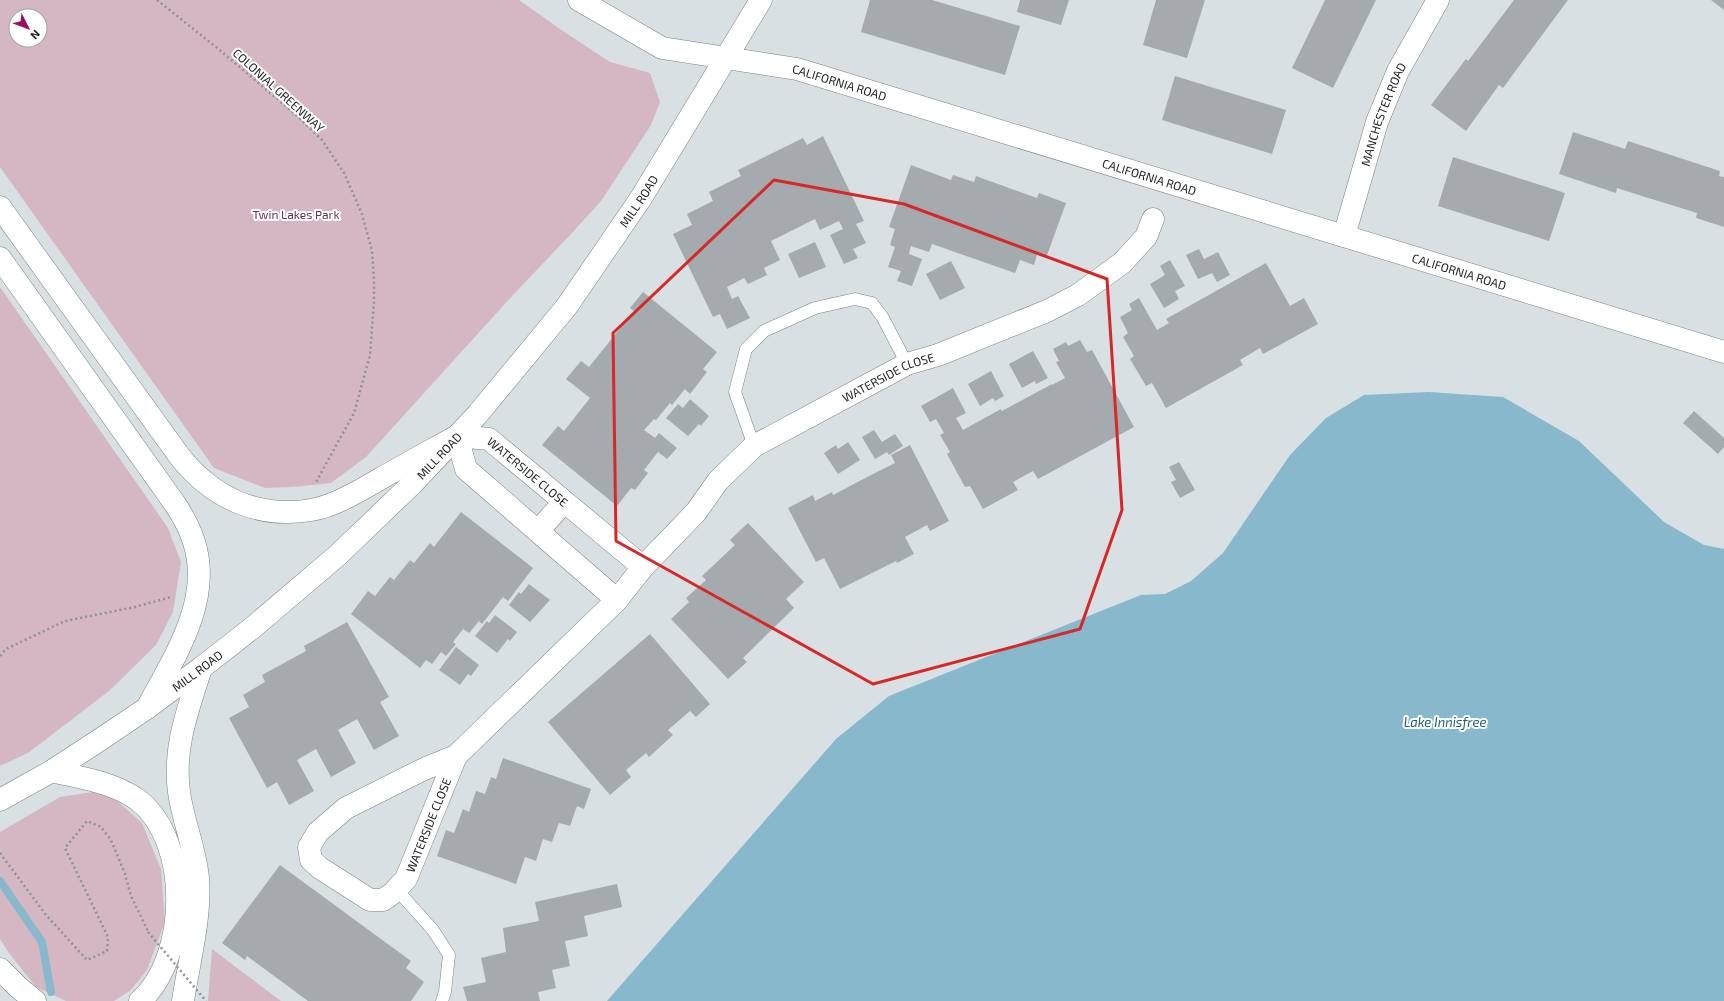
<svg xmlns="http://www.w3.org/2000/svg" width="1724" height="1001" font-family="'Exo 2',sans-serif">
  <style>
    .green { fill: #d5b6c3; fill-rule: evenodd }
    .water { fill: #87b8cc }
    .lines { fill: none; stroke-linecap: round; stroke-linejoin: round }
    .stream { stroke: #87b8cc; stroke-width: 8 }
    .building { fill: #a4aaad }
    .lane-casing { stroke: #7a8183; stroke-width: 13 }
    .street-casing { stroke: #7a8183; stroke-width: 23 }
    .secondary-casing { stroke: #7a8183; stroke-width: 23 }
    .primary-casing { stroke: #7a8183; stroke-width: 23 }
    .highway-casing { stroke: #7a8183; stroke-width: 23 }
    .path { stroke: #8d9294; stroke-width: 2.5; stroke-dasharray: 2 3; stroke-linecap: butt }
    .lane { stroke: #fff; stroke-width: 12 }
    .street { stroke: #fff; stroke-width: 22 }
    .secondary { stroke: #fff; stroke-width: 22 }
    .primary { stroke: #fff; stroke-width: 22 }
    .highway { stroke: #fff; stroke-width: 22 }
    .path-bridge { stroke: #8d9294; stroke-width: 2.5; stroke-dasharray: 2 3; stroke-linecap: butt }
    .marked { fill: none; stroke: #d62828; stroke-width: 3; stroke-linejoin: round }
    .labels { text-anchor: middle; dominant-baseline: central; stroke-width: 4; stroke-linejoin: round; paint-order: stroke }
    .street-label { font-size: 12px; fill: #1c1e1f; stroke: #fff }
    .park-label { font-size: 12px; fill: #69304d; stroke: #fff }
    .water-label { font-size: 13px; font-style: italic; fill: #1e5d73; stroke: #fff }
  </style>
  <rect width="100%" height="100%" fill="#d9e0e3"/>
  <path class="green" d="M0,0h519l41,29 50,33 40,11 10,29 -9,23 -50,76 -30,33 -58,61 -147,162 -35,26 -38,4 -28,1 -51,-20 -214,-301zM16,16h24v24h-24z
    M0,287l168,241 13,34 -8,50 -17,33 -47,46 -81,62 -28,13z
    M93,792l22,7 27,24 19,46 4,53 -18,48 -16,20 -17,11h-48l-30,-14 -27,-34 -9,-14v-107l60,-35z
    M212,949l69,52h-73z"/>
  <path class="water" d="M1428,392l75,5 76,44 85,81 40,23 20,4v452h-1117l229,-262 53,-43 252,-101 24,-1 26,-13 32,-28 67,-98 36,-37 38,-23z"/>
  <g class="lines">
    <path class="stream" d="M0,881l42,61 9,50"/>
  </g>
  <path class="building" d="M870,0h62l88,26 -15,49 -144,-43z
    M1020,0h49l-8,25 -44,-13z
    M1156,0h49l-18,58 -44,-13z
    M1325,0h51l-43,88 -41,-20z
    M1514,0h54l-65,88 -4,-3 -33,46 -35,-26 35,-46 2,2z
    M1711,0h13v10z
    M1175,76l111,34 -14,44 -110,-34z
    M1573,132l52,17 3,-8 92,30 -1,5 5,1v50l-28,-9 1,-5 -55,-17 -25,-8 -1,5 -57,-19z
    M823,136l41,85 -8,3 10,19 -13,6 5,9 -14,6 -14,-29 13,-6 -4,-8 -19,9 -5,-11 -44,22 9,19 -16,8 3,7 -19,9 -4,-6 -17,9 5,12 6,-3 12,22 -23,11 -7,-15 -7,3 -40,-83 19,-9 -5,-11 26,-13 -4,-9 32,-16 -3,-6 65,-32 4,7z
    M1453,157l112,36 -16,48 -111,-35z
    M911,165l40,15 2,-5 21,7 2,-6 61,22 2,-5 27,10 -20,55 -9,-3 -3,10 -14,-5 -5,13 -83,-29 -3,8 -18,-6 -2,8 13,5 -10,27 -15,-5 4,-10 -13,-4 7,-20 -5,-2 5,-16 -6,-2z
    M815,242l11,25 -27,11 -11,-24z
    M1199,249l5,10 14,-7 12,23 -13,7 -5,-9 -14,6 -12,-24z
    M1170,260l15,26 -10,5 4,8 -15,9 -14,-24 15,-9 -5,-9z
    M951,261l14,27 -25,12 -14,-26z
    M1266,263l24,43 14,-8 14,26 -55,30 -3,-6 -20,12 3,5 -77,43 -14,-25 -6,3 -16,-27 4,-3 -11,-19 5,-4 -8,-16 12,-7 -3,-6 10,-6 18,32 12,-7 -3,-4z
    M643,292l74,60 -14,17 4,3 -17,22 -5,-5 -13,16 -2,-2 -14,17 -2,-1 -10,11 11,8 4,-5 18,15 -10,11 -9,-7 -14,18 4,3 -13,17 -4,-2 -14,18 -75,-61 16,-19 6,5 26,-33 -24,-19 15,-18 8,6 45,-56 -4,-3z
    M1080,340l7,12 5,-2 42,77 -96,52 -5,-8 -20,11 5,8 -35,19 -13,-23 -5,1 -18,-33 3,-2 -10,-17 4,-2 -8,-14 -6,3 -9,-16 32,-18 13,25 -10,5 7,12 38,-21 1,2 50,-27v1l13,-7 -9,-16 3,-1 -6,-12 13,-7 2,4z
    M1033,351l15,27 -12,6 -1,-3 -13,7 -13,-24z
    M991,371l13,25 -9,5 -2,-3 -13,8 -12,-22z
    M690,399l19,17 -8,10 -2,-2 -11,12 -22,-18 12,-14 5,4z
    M1694,411l30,27v9l-6,7 -35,-31z
    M874,430l8,12 13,-8 8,12 -14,9 -2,-3 -12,7 -13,-22z
    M848,442l12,18 -22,14 -14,-21 12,-8 2,4z
    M910,445l39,76 -19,10 -3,-6 -22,12 9,17 -17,9 -1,-2 -56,28 -16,-31 -8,4 -28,-54 25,-13 2,6 17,-9 1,3 40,-21 22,-11 -4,-8z
    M1179,462l16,28 -15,8 -9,-16 5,-2 -7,-13z
    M461,512l72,56 -25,33 -5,-4 -21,27 -3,-3 -10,12 -6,-4 -10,13 3,2 -10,12 -5,-4 -9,12 -6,-4 -6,8 -69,-54 17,-23 7,5 15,-19 4,3 16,-20 4,3 16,-20 4,4z
    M748,523l56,59 -18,17 8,9 -51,50 4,4 -19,17 -57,-60 18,-17 -3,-4 20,-18 -4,-4 33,-31 -5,-5z
    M529,584l21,16 -20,22 -21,-17 10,-13 2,2z
    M495,615l22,17 -7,9 -2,-2 -11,14 -22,-17 12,-15 2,2z
    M347,622l42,75 -9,5 19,34 -25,14 -17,-31 -19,11 18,33 -25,14 -15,-28 -19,11 17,31 -25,14 -12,-23 -10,6 -38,-70 20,-11 -6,-12 22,-13 -3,-7 44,-24 -2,-5z
    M650,634l60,70 -14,13 -6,-6 -22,19 5,5 -24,22 -3,-4 -20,17 5,7 -21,18 -62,-73z
    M456,647l23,18 -8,11 -3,-2 -8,11 -21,-15z
    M503,758l88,31 -7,20 -7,-3 -7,20 -11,-3 -7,19 -9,-3 -7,22 -11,-4 -9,27 -79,-28 9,-26 8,3 9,-24 6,3 7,-21 9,3 6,-17 5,2z
    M280,865l131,96 -5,7 18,14 -13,19h-103l-61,-45 -2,4 -23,-17z
    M617,884l5,23 -38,9 4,20 -23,5 5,25 -18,4 4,18 -18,4 2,9h-73l-4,-14 23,-5 -5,-24 25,-6 -3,-24 36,-7 -4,-19z"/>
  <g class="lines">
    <g class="lane-casing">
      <path id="lane" d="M754,446l-19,-54 11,-43 18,-18 51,-23 40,-9 17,4 11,15 24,46
        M397,890l36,40 16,25 -4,37 -3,9"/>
    </g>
    <g class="street-casing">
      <g id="street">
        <path id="s1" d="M1344,236l33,-114 21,-51 40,-71"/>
        <path d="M538,531l26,-29"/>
        <path id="s2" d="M617,600l-151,-131 -9,-33 32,3 154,128"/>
        <path id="s3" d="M456,756l161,-156 26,-33 53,-55 22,-31 36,-35 153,-82 31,-9 109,-44 31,-16 44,-32 24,-26 7,-18"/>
        <path d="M456,756l-50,123 -13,14 -10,7h-13l-50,-32 -9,-8 -2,-13 9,-15 28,-24 78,-39z"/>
      </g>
    </g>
    <g class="secondary-casing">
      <g id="secondary">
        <path id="s4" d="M579,0l83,48 135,21 927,283"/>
      </g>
    </g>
    <g class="primary-casing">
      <g id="primary">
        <path id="s5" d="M0,800l52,-29 46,-30 49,-33 54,-40 50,-39 87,-74 75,-72 64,-68 90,-109 74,-108 120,-198"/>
      </g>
    </g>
    <g class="highway-casing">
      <path id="highway" d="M0,207l180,250c33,41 78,62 131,53 24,-4 48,-19 69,-31 26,-15 52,-29 77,-43
        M0,258l175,246c8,12 15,25 19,38 19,59 -21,117 -47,166
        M52,771c29,7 61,11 86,29 53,41 51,157 2,201
        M0,969l18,18 17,14
        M183,1001c6,-40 18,-83 15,-123 -3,-30 -15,-57 -19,-86 -6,-45 9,-82 22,-124"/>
    </g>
    <path class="path" d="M157,0l59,47 79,67 27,26 22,33 18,41 10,37 2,29v22l-4,53 -16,58 -38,69
      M0,656l6,-7 59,-28 70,-14 36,-10
      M0,853l46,62 41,45 20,-9 1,-14 -43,-89 22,-27 14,6 10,13 14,34 6,22 17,35"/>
    <use href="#lane" class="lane"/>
    <use href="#street" class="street"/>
    <use href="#secondary" class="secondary"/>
    <use href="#primary" class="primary"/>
    <use href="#highway" class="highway"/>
    <path class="path-bridge" d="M148,932l58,69"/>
  </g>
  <path class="marked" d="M774,180l130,24 203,75 15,231 -42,119 -207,55 -257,-143 -3,-208z"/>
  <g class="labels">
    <g class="street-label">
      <text stroke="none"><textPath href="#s4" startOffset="277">CALIFORNIA ROAD</textPath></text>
      <text transform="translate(279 90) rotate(42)">COLONIAL GREENWAY</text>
      <text stroke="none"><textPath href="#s1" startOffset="128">MANCHESTER ROAD</textPath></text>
      <text stroke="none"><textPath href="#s4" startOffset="601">CALIFORNIA ROAD</textPath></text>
      <text stroke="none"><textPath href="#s5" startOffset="884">MILL ROAD</textPath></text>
      <text stroke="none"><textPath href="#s4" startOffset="925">CALIFORNIA ROAD</textPath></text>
      <text stroke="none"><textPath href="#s3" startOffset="582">WATERSIDE CLOSE</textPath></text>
      <text stroke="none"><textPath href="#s5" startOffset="560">MILL ROAD</textPath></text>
      <text stroke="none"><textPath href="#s2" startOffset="317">WATERSIDE CLOSE</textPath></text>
      <text stroke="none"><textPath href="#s5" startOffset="236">MILL ROAD</textPath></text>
      <text transform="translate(428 825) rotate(-68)">WATERSIDE CLOSE</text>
    </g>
    <g class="park-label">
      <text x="296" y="214">Twin Lakes Park</text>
    </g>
    <g class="water-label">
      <text x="1445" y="722">Lake Innisfree</text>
    </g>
  </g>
  <g transform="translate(28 28) rotate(132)"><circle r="19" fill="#ffffff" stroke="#a4a5a5"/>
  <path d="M0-3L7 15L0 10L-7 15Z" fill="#991063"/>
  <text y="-6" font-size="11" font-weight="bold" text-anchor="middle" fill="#1c1e1f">N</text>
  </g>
</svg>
